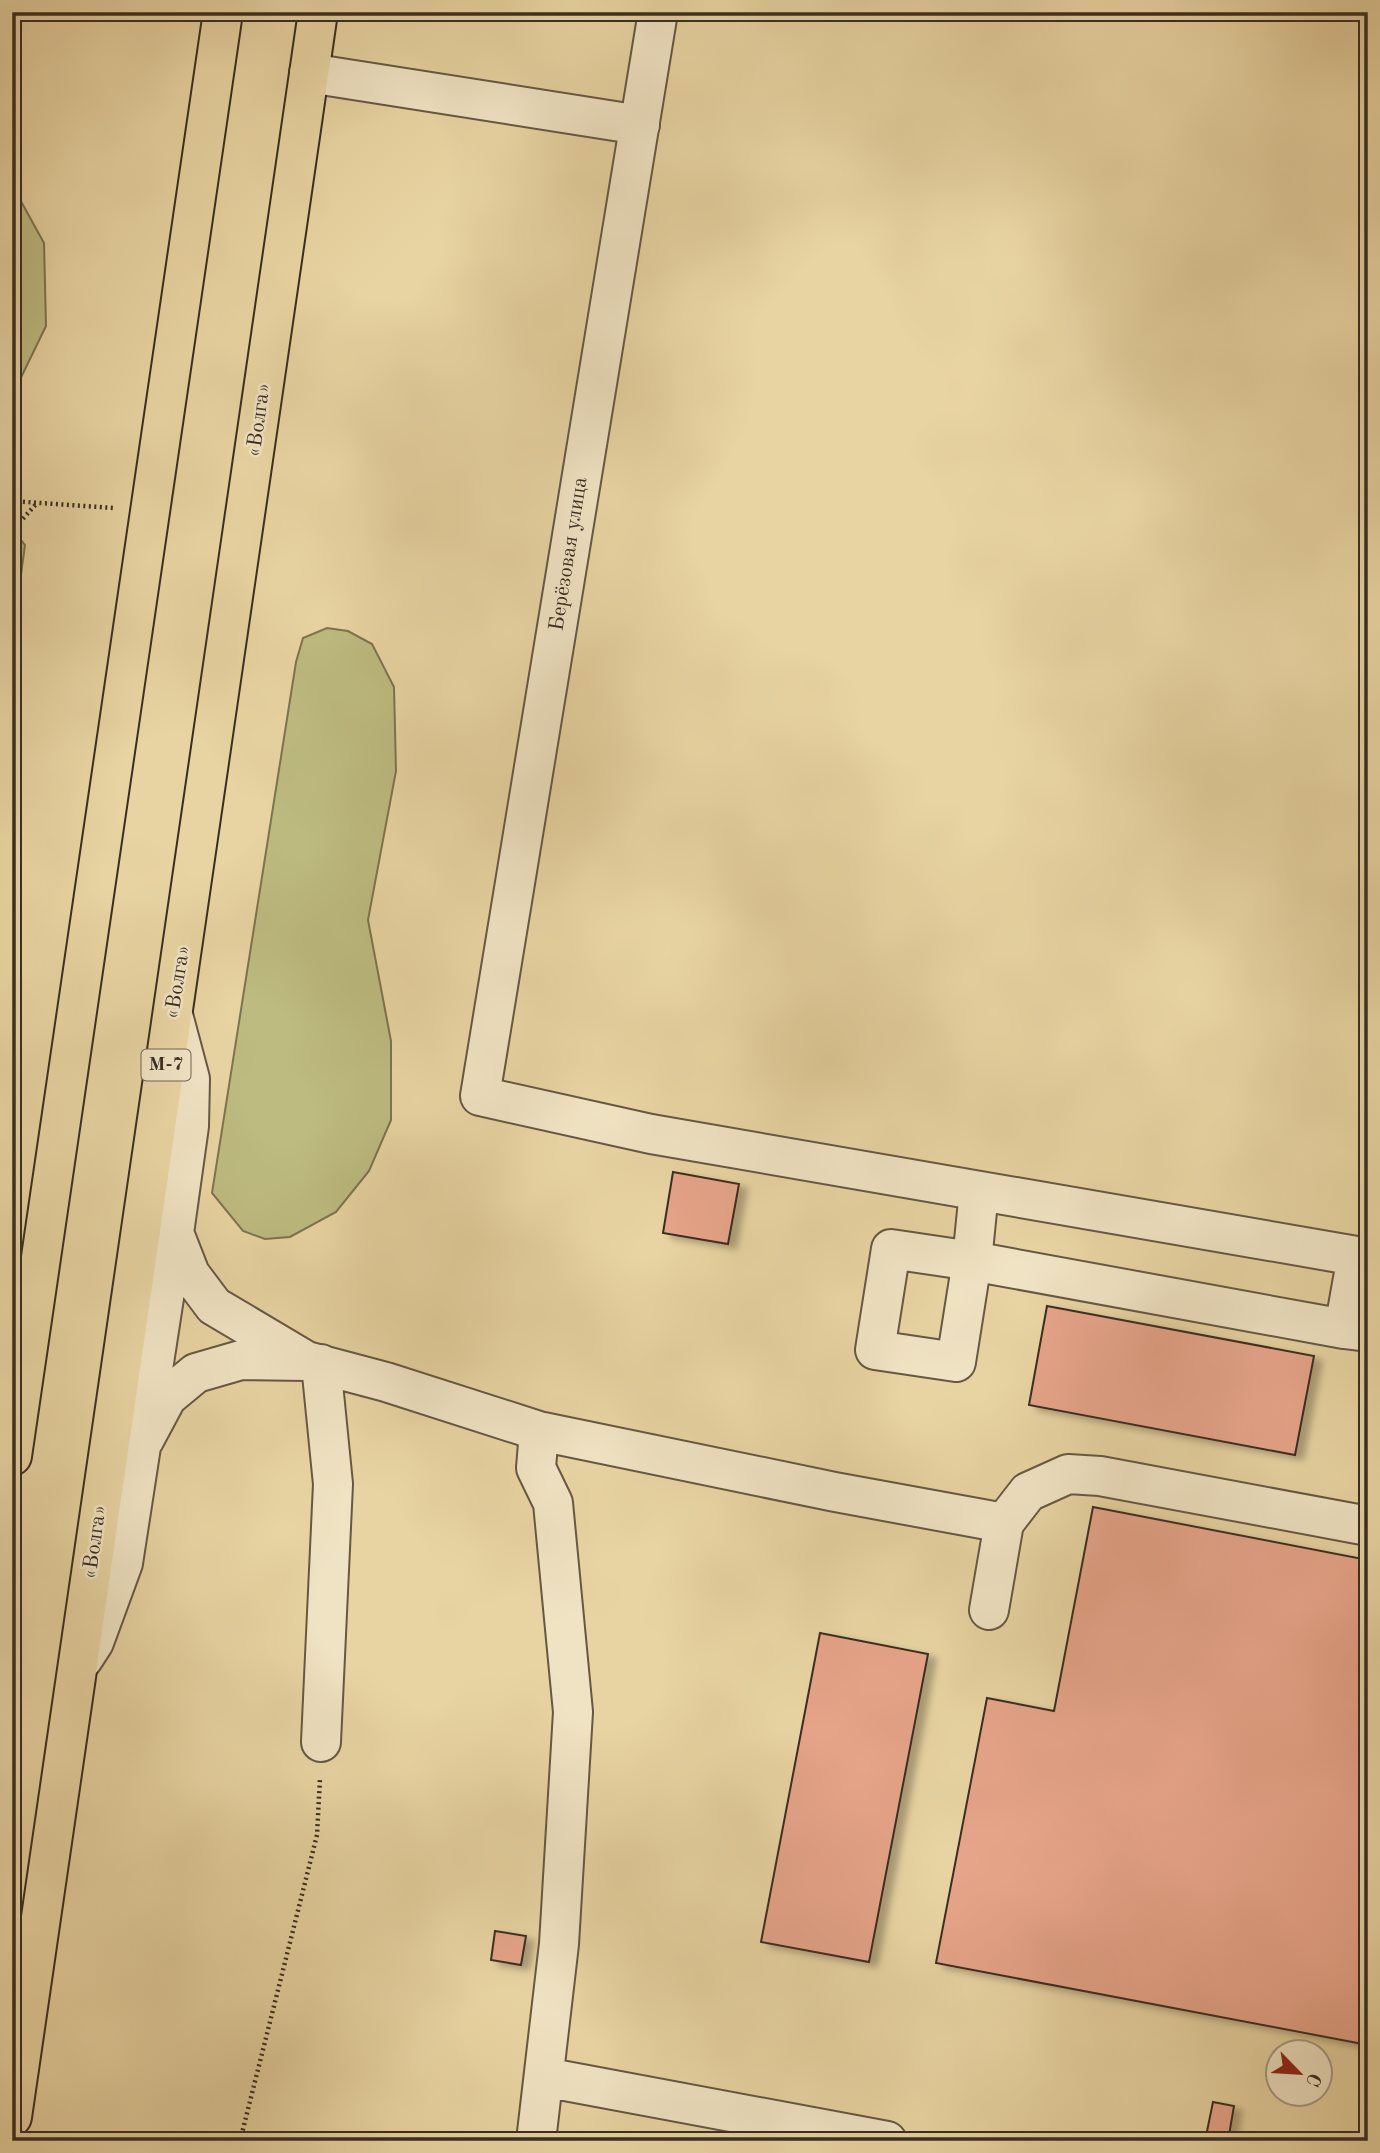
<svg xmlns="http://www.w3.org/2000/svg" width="1380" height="2153" font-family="'Old Standard TT',serif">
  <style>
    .green { fill: #bdbb80; stroke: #7b7452; stroke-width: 2 }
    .building { fill: #e6a489; stroke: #392e24; stroke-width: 2; filter: url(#shadow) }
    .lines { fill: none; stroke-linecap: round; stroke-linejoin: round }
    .minor-casing { stroke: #655844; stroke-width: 42 }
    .highway-casing { stroke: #392e24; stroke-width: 42 }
    .path { stroke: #392e24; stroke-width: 4.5; stroke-dasharray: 2 3.5; stroke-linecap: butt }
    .minor { stroke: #f0e3c3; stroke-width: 38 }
    .highway { stroke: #e8d4a2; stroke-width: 38 }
    .labels { text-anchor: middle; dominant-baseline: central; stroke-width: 5; stroke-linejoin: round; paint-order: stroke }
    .shield { fill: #f0e3c3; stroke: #706454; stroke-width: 2 }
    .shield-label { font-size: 19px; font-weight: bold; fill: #392e24 }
    .street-label { font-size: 21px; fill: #392e24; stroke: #f0e3c3 }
  </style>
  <defs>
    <filter id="shadow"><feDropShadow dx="8" dy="4.5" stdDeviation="3.5" flood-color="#0004"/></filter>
  </defs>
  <rect width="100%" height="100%" fill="#e8d4a2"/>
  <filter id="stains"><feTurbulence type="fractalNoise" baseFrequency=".00286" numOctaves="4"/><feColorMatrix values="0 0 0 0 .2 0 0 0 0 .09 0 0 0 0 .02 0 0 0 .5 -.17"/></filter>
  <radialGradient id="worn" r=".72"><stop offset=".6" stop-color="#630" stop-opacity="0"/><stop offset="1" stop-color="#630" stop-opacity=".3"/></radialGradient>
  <path class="green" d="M12,185l32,58 2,83 -34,70z
    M12,529l13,16 -13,97z
    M327,628l21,3 24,13 22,43 2,84 -28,149 23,121v79l-22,51 -33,41 -46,25 -25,2 -22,-8 -31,-38 84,-531 7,-24z"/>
  <path class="building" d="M673,1172l66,12 -11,60 -65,-11z
    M1047,1306l267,50 -19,99 -266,-50z
    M1093,1507l275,53v485l-432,-82 51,-265 67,13z
    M820,1633l108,21 -59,308 -108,-20z
    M495,1931l31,5 -5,29 -30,-5z
    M1213,2102l21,4 -6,35h-23z"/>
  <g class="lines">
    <g class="minor-casing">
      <path id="minor" d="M658,12l-178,1084 171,38 717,124
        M309,73l331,52
        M173,1015l17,64 -1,47 -15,107 16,41 24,32 91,54
        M979,1191l-7,70 372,68
        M891,1249l81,12 -16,101 -81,-12z
        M1357,1256l-13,73 24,3
        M321,1364l12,120 -12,258
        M144,1440l23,-43 29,-24 45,-13 66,1 79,21 153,49 296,61 169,31 -15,87
        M1004,1523l24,-31 40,-18 32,2 268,50
        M83,1659l11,-17 29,-79 51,-330
        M544,2077l343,64
        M536,2141l23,-197 14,-232 -20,-209 -17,-35 3,-37"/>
    </g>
    <g class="highway-casing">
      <path id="highway" d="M12,1456l211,-1444
        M12,2117l306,-2105"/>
    </g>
    <path class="path" d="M12,501l102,7
      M12,531l25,-28
      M240,2141l77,-306 3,-57"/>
    <use href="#minor" class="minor"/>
    <use href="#highway" class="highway"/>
  </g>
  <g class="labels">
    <rect class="shield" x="141.5" y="1049.5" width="49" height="31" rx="5"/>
    <g class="shield-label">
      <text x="166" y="1065">М-7</text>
    </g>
    <g class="street-label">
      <text transform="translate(259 420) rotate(-82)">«Волга»</text>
      <text transform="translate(569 554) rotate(-81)">Берёзовая улица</text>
      <text transform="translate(178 982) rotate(-81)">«Волга»</text>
      <text transform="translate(95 1542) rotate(-82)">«Волга»</text>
    </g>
  </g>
  <rect width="1380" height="2153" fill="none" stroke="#e8d4a2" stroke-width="42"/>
  <rect x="14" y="14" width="1352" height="2125" fill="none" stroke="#392e24" stroke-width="3.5"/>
  <rect x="21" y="21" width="1338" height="2111" fill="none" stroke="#392e24" stroke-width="2"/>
  <g transform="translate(1299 2073) rotate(115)"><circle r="33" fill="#f0e3c3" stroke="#a79b83" stroke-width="2"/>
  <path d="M0-5L12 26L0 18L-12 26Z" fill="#8f2418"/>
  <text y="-10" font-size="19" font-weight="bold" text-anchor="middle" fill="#392e24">С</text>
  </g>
  <rect width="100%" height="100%" filter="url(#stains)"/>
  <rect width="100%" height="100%" fill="url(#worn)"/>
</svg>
